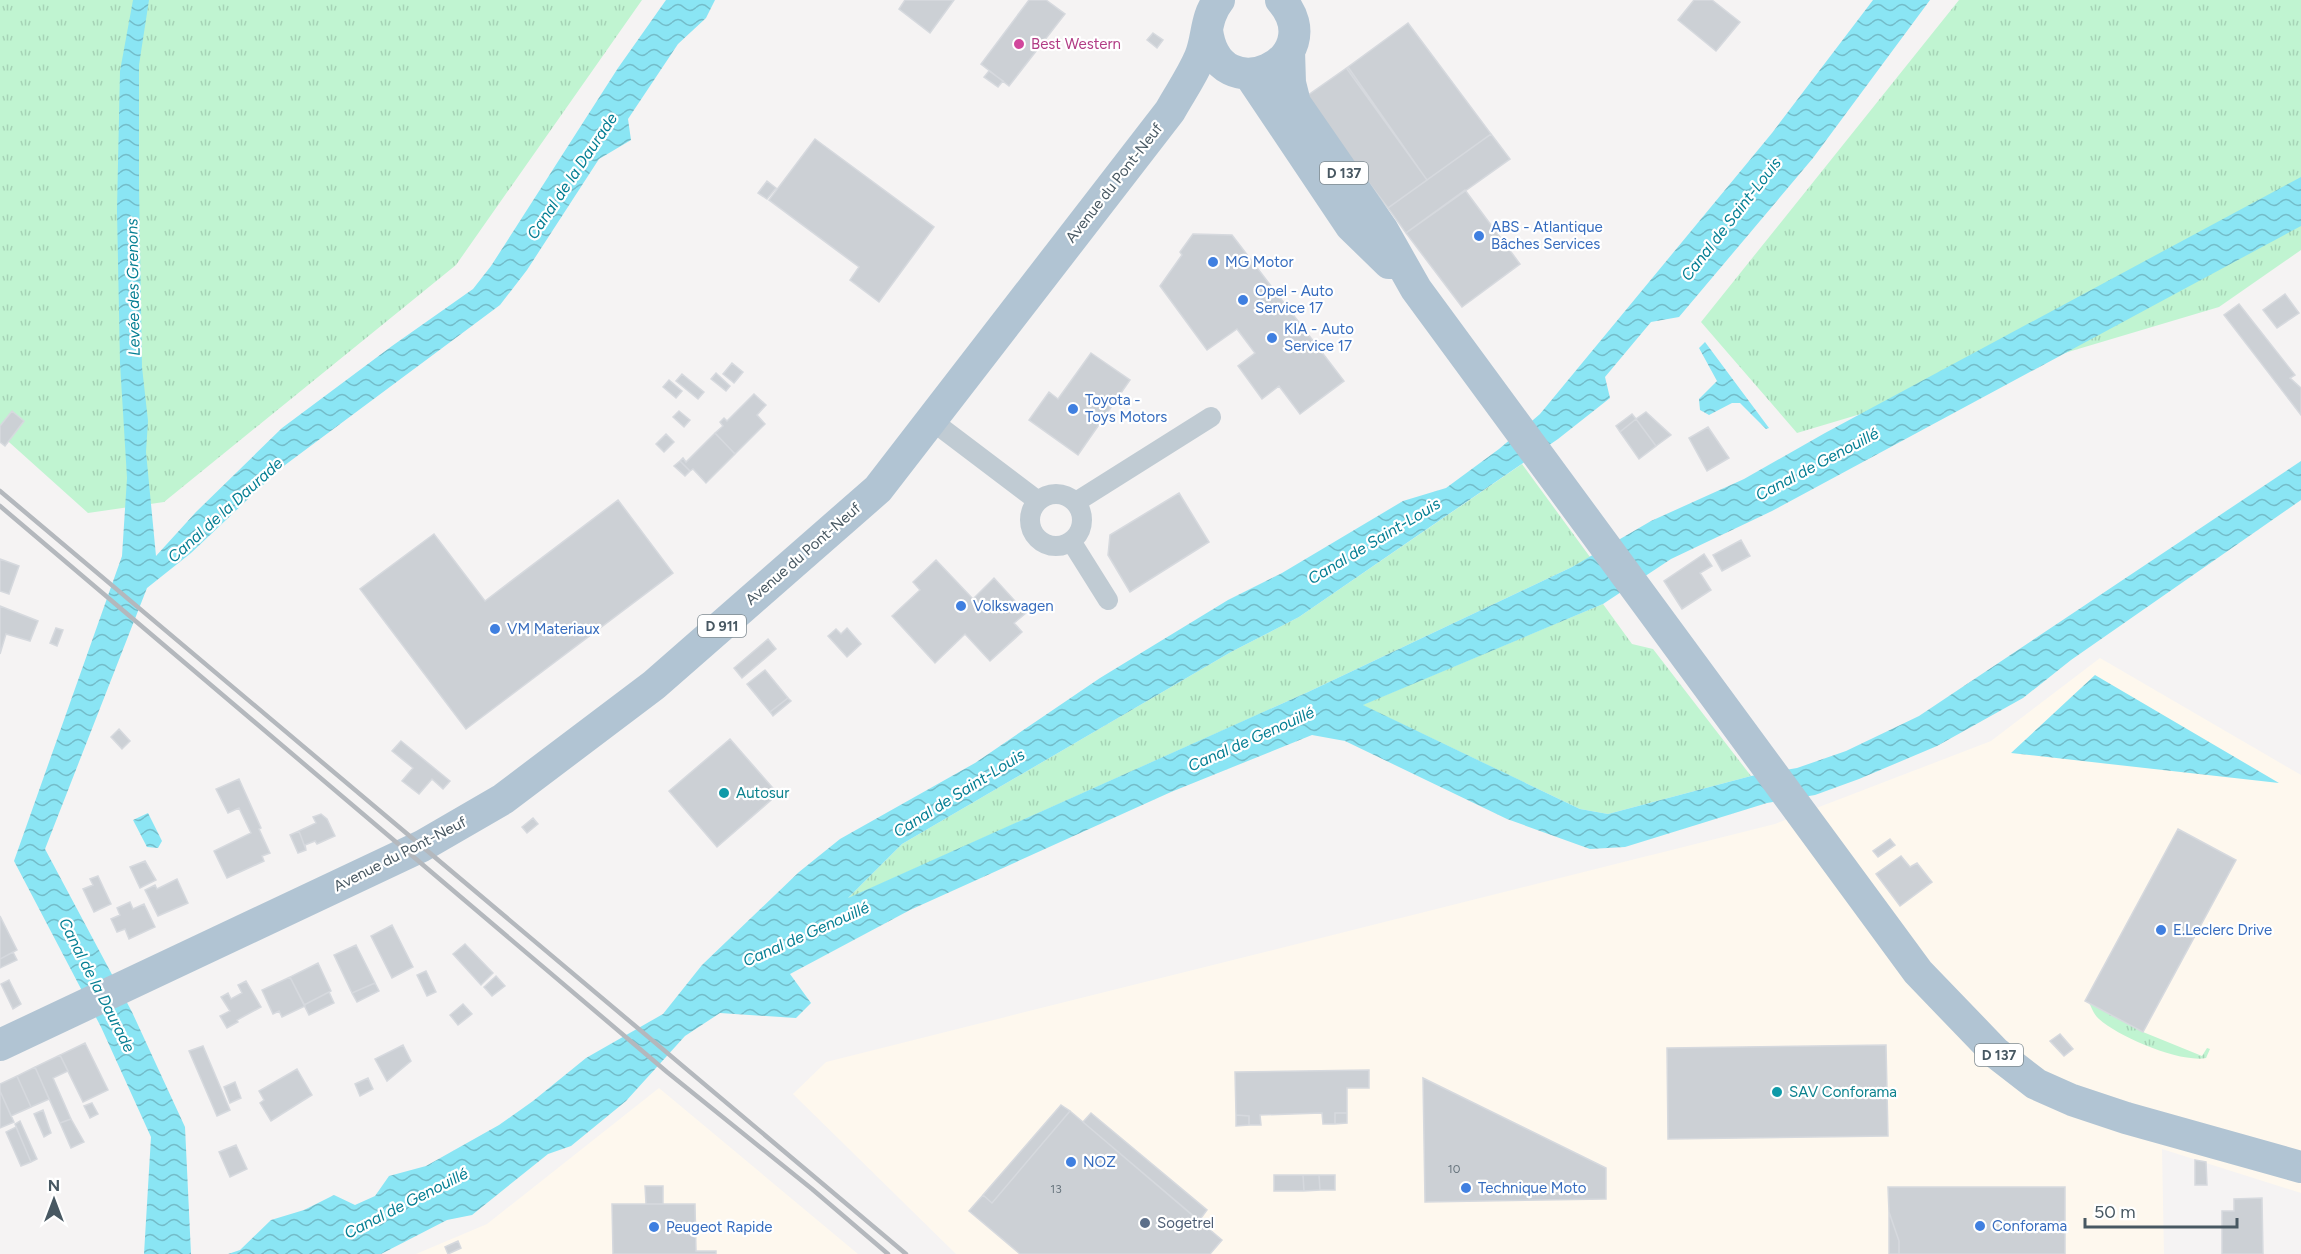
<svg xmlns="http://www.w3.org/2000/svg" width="2301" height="1254" font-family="Figtree,sans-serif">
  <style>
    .commercial { fill: #fef8ee }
    .grass { fill: url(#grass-tufts) }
    .water { fill: url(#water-waves) }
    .building { fill: #ccd0d5; stroke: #d6d9de; stroke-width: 1.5 }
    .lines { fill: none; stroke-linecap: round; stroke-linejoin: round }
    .street { stroke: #c0cbd3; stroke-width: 20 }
    .primary { stroke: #b1c4d3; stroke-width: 32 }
    .rail { stroke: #b4b8bd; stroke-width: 4.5 }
    .hotel-dot { fill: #d1479c; stroke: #fff; stroke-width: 2 }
    .shop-dot { fill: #3f7fe0; stroke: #fff; stroke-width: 2 }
    .culture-dot { fill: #0f9aa8; stroke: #fff; stroke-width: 2 }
    .service-dot { fill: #5c6f8a; stroke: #fff; stroke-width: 2 }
    .labels { text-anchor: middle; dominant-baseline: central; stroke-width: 4.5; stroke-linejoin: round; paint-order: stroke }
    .number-label { font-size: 12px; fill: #69767f }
    .shield { fill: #fff; stroke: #7f8a91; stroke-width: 1.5 }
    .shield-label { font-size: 14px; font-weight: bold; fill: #485862 }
    .hotel-label { font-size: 15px; fill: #b23c85; stroke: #fff; text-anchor: start }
    .street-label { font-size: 15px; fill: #485862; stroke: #fff }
    .shop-label { font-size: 15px; fill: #366cbe; stroke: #fff; text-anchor: start }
    .culture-label { font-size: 15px; fill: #0d838f; stroke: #fff; text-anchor: start }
    .service-label { font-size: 15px; fill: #4e5e75; stroke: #fff; text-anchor: start }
    .water-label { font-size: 16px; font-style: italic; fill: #047e93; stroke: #fff }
  </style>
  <defs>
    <pattern id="grass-tufts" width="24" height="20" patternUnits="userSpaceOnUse" patternTransform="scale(1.5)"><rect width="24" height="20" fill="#c0f4d1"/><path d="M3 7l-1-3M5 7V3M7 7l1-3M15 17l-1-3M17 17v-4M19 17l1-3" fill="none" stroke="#a6d3b6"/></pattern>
    <pattern id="water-waves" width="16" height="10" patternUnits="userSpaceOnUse" patternTransform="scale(1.5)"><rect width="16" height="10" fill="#8ae5f4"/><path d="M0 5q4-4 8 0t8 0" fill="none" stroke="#73bcc9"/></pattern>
  </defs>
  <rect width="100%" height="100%" fill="#f5f3f3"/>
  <path class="commercial" d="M2100,658l201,117v418l-139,-44 2,105h-1208l-163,-160 33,-32 949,-238 216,-83z
    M659,1088l199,166h-442l71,-30z"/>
  <path class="grass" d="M0,0h642l-186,265 -292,237 -76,11 -88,-79z
    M1959,0h342v250l-82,57 -422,126 -96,-111z
    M1522,464l68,93 -18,10 -264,125 -461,207 55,-55 329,-192 68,-35z
    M1603,604l29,40 21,5 98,127 -143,38 -28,-5 -218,-104z
    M2089,1003l54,29 59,24 5,-8 3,1 -4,9c-26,5 -87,-21 -107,-39 -5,-4 -7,-11 -10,-16z"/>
  <path class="water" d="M133,0h16l-10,65v120l3,182 6,54 -2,31 10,104 40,-44 86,-84 110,-82 81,-57 18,-23 127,-198 48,-68h49l-9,18 -28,26 -50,75 3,21 -32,19 -72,111 -27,35 -219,163 -90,85 -44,35 -102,261 87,163 53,115 6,127h-47l7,-117 -50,-110 -87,-166 108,-305 5,-78 -7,-115 -3,-153 3,-139z
    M1873,0h57l-117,158 -134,159 -28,5 -46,55 5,21 -52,41 -259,178 -68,35 -329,192 -54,54 460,-206 264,-125 79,-46 93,-42 81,-46 476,-256v49l-529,285 -101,48 -68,45 -240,101 217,104 28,5 143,-38 46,-8 49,-17 73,-35 382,-255v39l-230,160 -48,38 -86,48 -78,33 -44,16 -48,8 -142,44 -35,2 -83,-30 -162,-78 -33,-6 -141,57 -261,118 -120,64 21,29 -15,15 -76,-5 -35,23 -59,65 -55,45 -23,8 -76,61 -25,5 -66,34h-153l12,-4 31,-30 33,-10 30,-15 21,10 20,-9 14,-20 37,-10 73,-41 34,-24 53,-43 77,-44 39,-49 97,-93 41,-33 135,-76 125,-85 128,-78 54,-27 121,-72 43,-13 53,-39 41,-35 232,-281z
    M1705,342l64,86 -3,1 -26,-26h-8l-23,12 -9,-5 -1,-11 18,-18 -18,-33z
    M2095,675l184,108 -268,-30z
    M148,813l14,28 -4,7 -11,-1 -14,-27z"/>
  <path class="building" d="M905,0h49l-24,33 -31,-24z
    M1029,0h17l19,14 -56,72 -28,-22z
    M1694,0h18l28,22 -24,29 -38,-31z
    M1408,23l83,111 -64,46 -80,-111 1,-2z
    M1153,33l10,7 -6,8 -10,-8z
    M1348,67l79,113 -39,28 -84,-110z
    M989,71l14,10 -5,6 -14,-10z
    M1491,134l19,25 -104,74 -18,-25z
    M815,139l119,88 -55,75 -29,-22 9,-13 -90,-67z
    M767,181l9,7 -9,11 -9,-6z
    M1465,190l55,74 -58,43 -56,-74z
    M1193,234l39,1 112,146 -44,33 -21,-28 -17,13 -24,-33 17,-13 -18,-24 -30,21 -47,-64 22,-31 -2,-3z
    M2285,294l14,19 -22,15 -14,-18z
    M2239,304l56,71 -5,3 11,10v27l-77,-100z
    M1091,353l39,27 -52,75 -49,-35 20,-28 9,7z
    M732,363l11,9 -9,11 -11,-9z
    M716,373l14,13 -4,5 -15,-12z
    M682,374l22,18 -6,7 -22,-18z
    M669,380l13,11 -6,7 -13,-11z
    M754,394l12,11 -9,10 8,9 -30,30 -20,-21 8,-7 -3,-4 4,-4 3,3z
    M12,411l12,10 -19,25 -5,-4v-16z
    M679,411l11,9 -6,7 -11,-10z
    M1646,412l25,23 -15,11 -20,-27z
    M1632,414l4,5 -16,13 -4,-6z
    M1636,419l20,27 -17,13 -19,-27z
    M1708,427l21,31 -22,13 -18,-33z
    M715,433l20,21 -29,29 -13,-14 -3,2 -10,-10 3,-3 3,4z
    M666,434l8,8 -10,10 -8,-8z
    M680,461l10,10 -5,5 -11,-10z
    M1179,493l30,49 -79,50 -22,-37 2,-20z
    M618,500l55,73 -207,156 -106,-140 74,-55 51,67z
    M1741,540l9,16 -28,15 -9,-16z
    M1704,554l8,12 -12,7 11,17 -29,19 -18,-28z
    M0,559l19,7 -10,28 -9,-3z
    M936,560l37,39 21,-21 32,35 -12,10 8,9 -32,29 -25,-27 -30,29 -43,-47 28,-26 -7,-8z
    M0,606l38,15 -8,20 -24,-7 -6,20z
    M56,628l7,2 -6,16 -7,-3z
    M847,628l14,16 -14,13 -19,-21 8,-7 5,5z
    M768,639l8,10 -34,29 -8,-10z
    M765,670l23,28 -18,14 -23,-28z
    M788,698l3,3 -18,15 -3,-4z
    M119,729l11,12 -8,8 -11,-12z
    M730,739l48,55 -61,53 -48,-56z
    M401,741l49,40 -7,8 -11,-10 -13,15 -17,-13 11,-13 -21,-17z
    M239,779l22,49 -2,1 11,24 -8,3 2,5 -37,17 -13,-27 37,-18 -12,-25 -11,5 -12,-24z
    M321,814l6,5 8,17 -18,8 -2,-3 -10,4 1,5 -7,-19 17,-8 -3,-6z
    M533,818l5,6 -11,9 -5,-6z
    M2178,829l58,31 -93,172 -58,-31z
    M299,831l7,19 -8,3 -8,-18z
    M1890,839l5,6 -17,12 -5,-6z
    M1901,856l9,11 7,-4 15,19 -32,24 -24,-32z
    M145,861l11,19 -16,8 -10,-21z
    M98,876l13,28 -17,8 -11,-23 10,-4 -3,-6z
    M177,879l11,24 -30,13 -13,-26 10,-5 2,4z
    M130,902l3,7 11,-5 11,23 -26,12 -4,-10 -8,3 -6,-13 9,-4 -3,-7z
    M0,916l17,34 -17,9z
    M392,925l21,42 -21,11 -21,-42z
    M465,944l28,29 -12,12 -28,-31z
    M356,945l19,38 -23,10 -18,-38z
    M13,952l4,8 -17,8v-9z
    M318,963l13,28 -27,14 -14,-28z
    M426,971l10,21 -9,4 -10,-21z
    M496,976l9,10 -13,10 -8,-9z
    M290,977l15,29 -23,11 -3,-6 -6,3 -11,-24z
    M9,980l12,24 -8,5 -12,-25z
    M246,981l15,26 -24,13 1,2 -11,6 -7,-12 10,-5 -9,-14 7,-4 3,6 11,-6 -4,-8z
    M375,983l4,8 -22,11 -5,-9z
    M329,992l5,11 -25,12 -5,-10z
    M463,1004l9,10 -14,11 -8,-10z
    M2060,1034l13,15 -9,7 -14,-15z
    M85,1043l23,47 -25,12 -23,-47z
    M403,1045l8,16 -24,20 -12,-22z
    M1886,1045l2,91 -220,3 -1,-91z
    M203,1046l27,64 -13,6 -28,-65z
    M60,1055l8,16 -15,7 18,41 -11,4 -25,-56z
    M35,1067l14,32 -18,8 -14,-31z
    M297,1069l15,26 -41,26 -11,-18 4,-3 -5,-9z
    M1369,1070v18h-22v25h-12v11h-12l-1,-11 -62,2 1,10h-12v-9l-13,-1 -1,-43z
    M17,1076l14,31 -20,9 -11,-25v-7z
    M368,1078l5,11 -13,7 -5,-12z
    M1423,1078l183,90v31l-181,3z
    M235,1082l6,16 -11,5 -6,-16z
    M0,1091l14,31 -14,6z
    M92,1103l6,11 -8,4 -6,-12z
    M1061,1105l9,6 -78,92 -9,-8z
    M43,1110l8,23 -7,4 -10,-23z
    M1070,1111l152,129 -12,14h-190l-51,-43 14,-16 9,8z
    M1091,1113l116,97 -8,11 -116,-99z
    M1335,1113h12v10l-12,1z
    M1236,1115l13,1v9l-13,1z
    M71,1119l13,23 -13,6 -11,-25z
    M20,1121l17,38 -6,3 -16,-38z
    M16,1127l15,35 -10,4 -15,-34z
    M236,1145l11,24 -17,8 -11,-25z
    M2195,1160l11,2 1,23h-12z
    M1274,1175h29l1,16h-30z
    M1303,1175h16l1,15 -16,1z
    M1319,1175h16v15h-15z
    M645,1186h18v18h-17z
    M1888,1187h177v67h-166v-13l-10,-29z
    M2262,1198l1,56h-41v-43h12v-12z
    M612,1204h83l1,47h20v3h-103z
    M1889,1212l10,29v13h-10z
    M458,1241l3,7 -13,6 -3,-7z"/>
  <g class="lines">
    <path class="street" d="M931,420l107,81
      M1030 520a26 26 0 1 1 52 0a26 26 0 1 1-52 0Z
      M1076,502l135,-85
      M1071,541l37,59"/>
    <path class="primary" d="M1207,30c11,85 126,30 74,-30
      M1289,51l1,32 5,20 87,126 34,60 502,683 78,81 40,31 36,16 54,18 175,49
      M1249,74l102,152 38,37
      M0,1045l422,-199 81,-47 151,-114 224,-196 292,-378c10,-18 22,-35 30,-54 8,-19 5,-40 19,-57"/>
    <path class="rail" d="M0,491l906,763
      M0,506l667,566 145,117 76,65"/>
  </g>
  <circle class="hotel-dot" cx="1019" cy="44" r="6"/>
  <g class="shop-dot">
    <circle cx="1479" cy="236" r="6"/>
    <circle cx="1213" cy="262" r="6"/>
    <circle cx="1243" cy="300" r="6"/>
    <circle cx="1272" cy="338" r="6"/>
    <circle cx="1073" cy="409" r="6"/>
    <circle cx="961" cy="606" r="6"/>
    <circle cx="495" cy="629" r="6"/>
    <circle cx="2161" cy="930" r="6"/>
    <circle cx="1071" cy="1162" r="6"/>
    <circle cx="1466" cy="1188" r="6"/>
    <circle cx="1980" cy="1226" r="6"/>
    <circle cx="654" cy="1227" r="6"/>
  </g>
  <g class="culture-dot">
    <circle cx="724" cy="793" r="6"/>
    <circle cx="1777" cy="1092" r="6"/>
  </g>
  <circle class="service-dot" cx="1145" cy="1223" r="6"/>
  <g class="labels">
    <g class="number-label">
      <text x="1454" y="1169">10</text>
      <text x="1056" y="1189">13</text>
    </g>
    <g class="shield">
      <rect x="1320" y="162" width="48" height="22" rx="4.5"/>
      <rect x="698" y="615" width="48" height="22" rx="4.5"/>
      <rect x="1975" y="1044" width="48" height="22" rx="4.5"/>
    </g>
    <g class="shield-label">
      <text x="1344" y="173">D 137</text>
      <text x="722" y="626">D 911</text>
      <text x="1999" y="1055">D 137</text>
    </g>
    <g class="hotel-label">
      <text x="1031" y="44">Best Western</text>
    </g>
    <g class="street-label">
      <text transform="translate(1114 183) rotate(-52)">Avenue du Pont-Neuf</text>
      <text transform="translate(803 554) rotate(-41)">Avenue du Pont-Neuf</text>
      <text transform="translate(400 854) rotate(-27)">Avenue du Pont-Neuf</text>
    </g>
    <g class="shop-label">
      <text x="1491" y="227">ABS - Atlantique<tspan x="1491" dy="17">Bâches Services</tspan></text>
      <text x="1225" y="262">MG Motor</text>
      <text x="1255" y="291">Opel - Auto<tspan x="1255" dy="17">Service 17</tspan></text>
      <text x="1284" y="329">KIA - Auto<tspan x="1284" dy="17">Service 17</tspan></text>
      <text x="1085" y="400">Toyota -<tspan x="1085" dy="17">Toys Motors</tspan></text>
      <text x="973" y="606">Volkswagen</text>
      <text x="507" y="629">VM Materiaux</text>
      <text x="2173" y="930">E.Leclerc Drive</text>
      <text x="1083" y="1162">NOZ</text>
      <text x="1478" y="1188">Technique Moto</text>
      <text x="1992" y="1226">Conforama</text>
      <text x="666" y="1227">Peugeot Rapide</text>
    </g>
    <g class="culture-label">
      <text x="736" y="793">Autosur</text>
      <text x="1789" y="1092">SAV Conforama</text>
    </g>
    <g class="service-label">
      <text x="1157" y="1223">Sogetrel</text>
    </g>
    <g class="water-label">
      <text transform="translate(572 176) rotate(-56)">Canal de la Daurade</text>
      <text transform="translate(1731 219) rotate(-52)">Canal de Saint-Louis</text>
      <text transform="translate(133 287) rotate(-91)">Levée des Grenons</text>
      <text transform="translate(1817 464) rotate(-28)">Canal de Genouillé</text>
      <text transform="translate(225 510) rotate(-42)">Canal de la Daurade</text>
      <text transform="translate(1374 541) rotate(-31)">Canal de Saint-Louis</text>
      <text transform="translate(1251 739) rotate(-24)">Canal de Genouillé</text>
      <text transform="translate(959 793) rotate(-32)">Canal de Saint-Louis</text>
      <text transform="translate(806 934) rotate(-24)">Canal de Genouillé</text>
      <text transform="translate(97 985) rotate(63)">Canal de la Daurade</text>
      <text transform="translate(406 1203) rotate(-27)">Canal de Genouillé</text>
    </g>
  </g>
  <g transform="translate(54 1200)" stroke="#ffffff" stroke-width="4.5" paint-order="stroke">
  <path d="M0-4.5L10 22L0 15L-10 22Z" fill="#485862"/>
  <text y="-9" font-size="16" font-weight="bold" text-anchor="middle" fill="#485862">N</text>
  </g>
  <path d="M2085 1218v9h152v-9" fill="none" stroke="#485862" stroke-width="3"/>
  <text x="2094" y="1218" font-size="18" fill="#485862" stroke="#ffffff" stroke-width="4.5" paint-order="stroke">50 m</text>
</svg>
